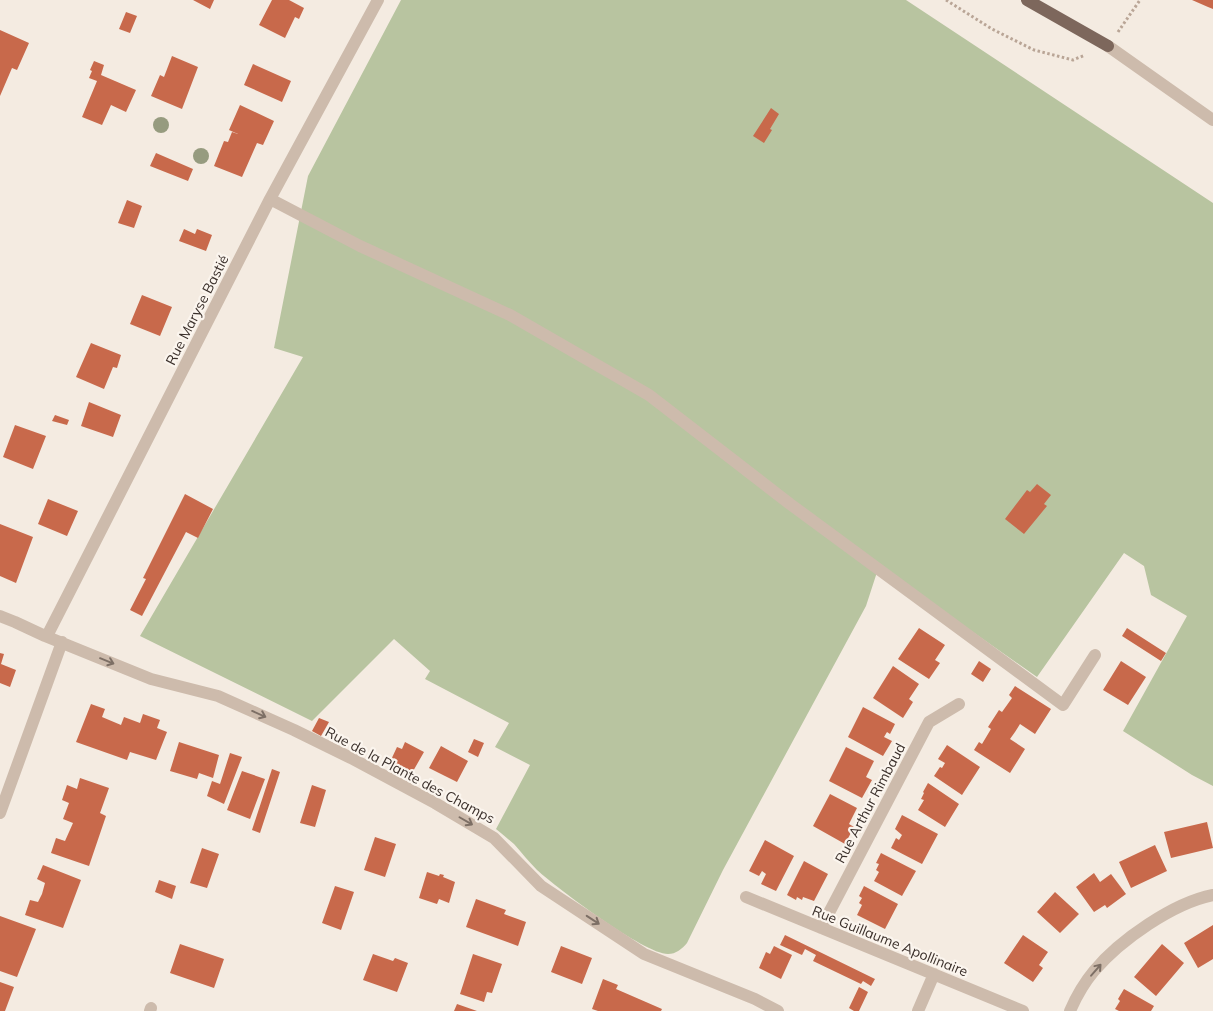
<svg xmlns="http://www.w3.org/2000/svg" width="1213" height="1011" font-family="Mulish,sans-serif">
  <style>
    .green { fill: #b8c4a0 }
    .building { fill: #c8694b }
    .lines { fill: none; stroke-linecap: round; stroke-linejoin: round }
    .path { stroke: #b9a596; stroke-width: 3; stroke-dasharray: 2.5 2.5; stroke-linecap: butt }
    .minor { stroke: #cdbbac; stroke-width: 12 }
    .major { stroke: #7d675c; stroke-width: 12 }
    .tree { fill: #969b7f }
    .oneway { stroke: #7d6f65 }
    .labels { text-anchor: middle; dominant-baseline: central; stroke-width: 4.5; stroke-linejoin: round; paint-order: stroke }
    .street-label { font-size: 14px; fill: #3b302b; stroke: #fbf5ee }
  </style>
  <rect width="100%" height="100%" fill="#f4ebe1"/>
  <path class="green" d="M401,0h505l307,203v583l-21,-11 -69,-44 64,-115 -36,-21 -7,-29 -20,-13 -87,124 -158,-111 -13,40 -143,264 -36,73c-5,6 -11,11 -19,11 -24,0 -111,-66 -131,-84 -8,-8 -15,-17 -23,-26 -6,-5 -12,-10 -18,-15l34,-64 -35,-18 14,-24 -84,-44 5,-8 -36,-32 -82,82 -172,-85 163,-279 -29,-9 34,-172z"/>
  <path class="building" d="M193,0h21l-4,9z
    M272,0h17l15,8 -5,11 -4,-2 -10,21 -26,-13z
    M1192,0h21v9l-5,-2z
    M126,12l11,4 -7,17 -11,-4z
    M0,30l29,13 -12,27 -5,-2 -12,28z
    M172,56l26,11 -16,42 -31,-13 9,-21 4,2z
    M94,61l10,4 -3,10 35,15 -10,22 -15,-7 -9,20 -20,-8 15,-36 -8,-3 3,-7 -2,-1z
    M253,64l38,17 -9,21 -38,-17z
    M240,105l34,16 -11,24 -6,-2 -15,34 -28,-11 10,-25 4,1 4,-10 6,2 -9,-4z
    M771,108l8,6 -9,15 2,1 -8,13 -11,-7z
    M156,153l37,16 -5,12 -38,-15z
    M127,200l15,6 -8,22 -16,-5z
    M184,229l11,5 2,-5 15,6 -6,16 -27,-10z
    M142,295l30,12 -12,29 -30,-12z
    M91,343l30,12 -4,13 -4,-1 -9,22 -28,-12z
    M89,402l32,13 -8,22 -32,-11z
    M55,415l14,5 -2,5 -15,-4z
    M15,425l31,11 -13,33 -30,-12z
    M1037,484l14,11 -7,9 3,2 -23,28 -19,-15 22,-29 3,2z
    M185,494l28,15 -15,29 -12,-6 -44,84 -12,-6 16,-31 -3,-1z
    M48,499l30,12 -11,25 -29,-12z
    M0,524l33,13 -17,46 -16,-7z
    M919,628l26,17 -10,15 5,3 -11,16 -31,-20z
    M1127,628l39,25 -5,8 -39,-25z
    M0,653l4,1 -3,10 15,6 -6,17 -10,-4z
    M979,661l12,8 -8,13 -12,-8z
    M1121,661l25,16 -18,28 -25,-15z
    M893,666l26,18 -10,15 4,3 -10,16 -30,-20z
    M1015,686l36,23 -16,25 -15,-10 -5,8 -5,7 15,10 -15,24 -36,-23 5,-8 3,2 9,-15 -3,-2 11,-17 3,2 10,-14 -3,-3z
    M91,704l14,5 -3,8 19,8 3,-8 16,6 3,-9 17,6 -3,8 10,4 -11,28 -26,-8 -3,8 -51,-18z
    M863,707l32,17 -5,10 -3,-2 -3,5 8,4 -9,15 -35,-19z
    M319,718l10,4 -8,14 -9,-5z
    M474,739l10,4 -6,14 -10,-5z
    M179,742l40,13 -6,23 -14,-5 -2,6 -27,-8z
    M405,742l19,10 -12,21 -22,-11 7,-15 5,2z
    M947,745l33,22 -18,28 -28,-19 6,-9 2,1 3,-5 -7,-4z
    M441,746l27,15 -11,21 -28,-14z
    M846,747l28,14 -8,16 6,3 -10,18 -33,-17z
    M230,753l12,4 -18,47 -17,-8 5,-15 8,3z
    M272,769l8,3 -20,61 -8,-3z
    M242,771l23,8 -15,40 -23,-9z
    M80,778l29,10 -9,25 6,3 -17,50 -38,-13 5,-15 9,3 8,-18 -10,-4 6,-16 -7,-3 5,-15 10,4z
    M928,783l31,21 -14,23 -27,-17 6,-10 -3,-1 3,-6 -1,-1z
    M312,785l14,5 -11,37 -15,-4z
    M830,794l27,14 -8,16 5,3 -9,17 -32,-18z
    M902,815l36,19 -16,30 -31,-16 5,-10 3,2 3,-5 -7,-6z
    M1207,822l6,26 -42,10 -7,-26z
    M375,837l21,7 -11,33 -21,-7z
    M765,840l29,16 -18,35 -15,-7 5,-10 -4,-3 -3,5 -10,-5z
    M1155,845l12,26 -36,17 -12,-26z
    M202,848l17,6 -12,34 -17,-5z
    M881,853l35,18 -14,25 -28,-15 5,-9 -3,-2 3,-6 -3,-1z
    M804,861l24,13 -14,27 -11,-4 -1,3 -5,-3 -1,3 -9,-5z
    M43,865l38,15 -18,48 -38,-13 5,-15 8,2 4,-8 3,-11 -8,-4z
    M427,872l12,4 1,-2 4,1 -1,2 12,5 -6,21 -10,-4 -2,5 -18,-6z
    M1094,873l6,9 11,-8 15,20 -19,14 -2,-3 -11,7 -18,-25z
    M159,880l17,6 -4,13 -17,-7z
    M335,886l19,6 -13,38 -19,-7z
    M864,886l34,18 -13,25 -28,-14 5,-10 -3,-2 3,-5 -3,-2z
    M1055,892l24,22 -19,19 -23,-21z
    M476,899l30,11 -2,4 22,8 -8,24 -52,-19z
    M0,916l36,13 -19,48 -17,-6z
    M1213,925v34l-15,9 -14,-25z
    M785,935l90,44 -4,7 -8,-5 -2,3 -48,-23 3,-6 -11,-6 -3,6 -22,-10z
    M1023,935l25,17 -9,13 4,3 -10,14 -29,-19z
    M180,944l44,15 -10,29 -44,-15z
    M1162,944l22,19 -28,33 -22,-19z
    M561,946l31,12 -10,26 -31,-12z
    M774,946l18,9 -11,24 -22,-11 7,-16 4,2z
    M373,954l20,7 2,-3 13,5 -11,29 -34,-12z
    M473,954l29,10 -10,29 -5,-1 -3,10 -24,-8z
    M603,979l15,6 -2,4 46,20 -1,2h-63l-6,-2z
    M0,982l14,5 -9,24h-5z
    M859,987l9,5 -9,19h-5l-5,-3z
    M1124,989l30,17 -3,5h-32l-4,-2 5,-8 -2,-2z
    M457,1004l20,7h-23z"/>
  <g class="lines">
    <path class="path" d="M946,0l46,29 42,21 39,10 12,-5
      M1118,32l22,-32"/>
    <path class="minor" d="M1108,46l105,74
      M270,199l90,47 150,69 139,80 141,109 273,201 32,-50
      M0,616l15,6 30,14 106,43 67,17 76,34 57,28 84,45 59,35 47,48 103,68 111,45 23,12
      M47,636l223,-437 108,-199
      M0,813l62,-171
      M746,897l277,114
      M821,928l108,-206 30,-18
      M150,1011l1,-3
      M918,1011l16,-37
      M1070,1011c6,-14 14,-28 24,-40 26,-31 79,-68 119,-76"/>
    <path class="major" d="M1027,0l81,46"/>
  </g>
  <g class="tree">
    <circle cx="161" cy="125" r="8"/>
    <circle cx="201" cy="156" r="8"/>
  </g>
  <defs><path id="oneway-shaft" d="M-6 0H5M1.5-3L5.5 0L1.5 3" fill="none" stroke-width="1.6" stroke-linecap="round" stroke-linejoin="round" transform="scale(1.25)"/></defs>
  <g class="oneway">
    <use href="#oneway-shaft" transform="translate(107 661) rotate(22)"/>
    <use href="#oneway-shaft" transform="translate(259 714) rotate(24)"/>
    <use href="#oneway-shaft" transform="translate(466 821) rotate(30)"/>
    <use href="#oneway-shaft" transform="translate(593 920) rotate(33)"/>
    <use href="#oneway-shaft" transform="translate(1096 970) rotate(-49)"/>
  </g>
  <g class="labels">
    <g class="street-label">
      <text transform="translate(197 310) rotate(-63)">Rue Maryse Bastié</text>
      <text transform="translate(410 775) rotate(28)">Rue de la Plante des Champs</text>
      <text transform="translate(870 803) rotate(-62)">Rue Arthur Rimbaud</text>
      <text transform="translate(890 941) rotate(22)">Rue Guillaume Apollinaire</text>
    </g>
  </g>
</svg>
